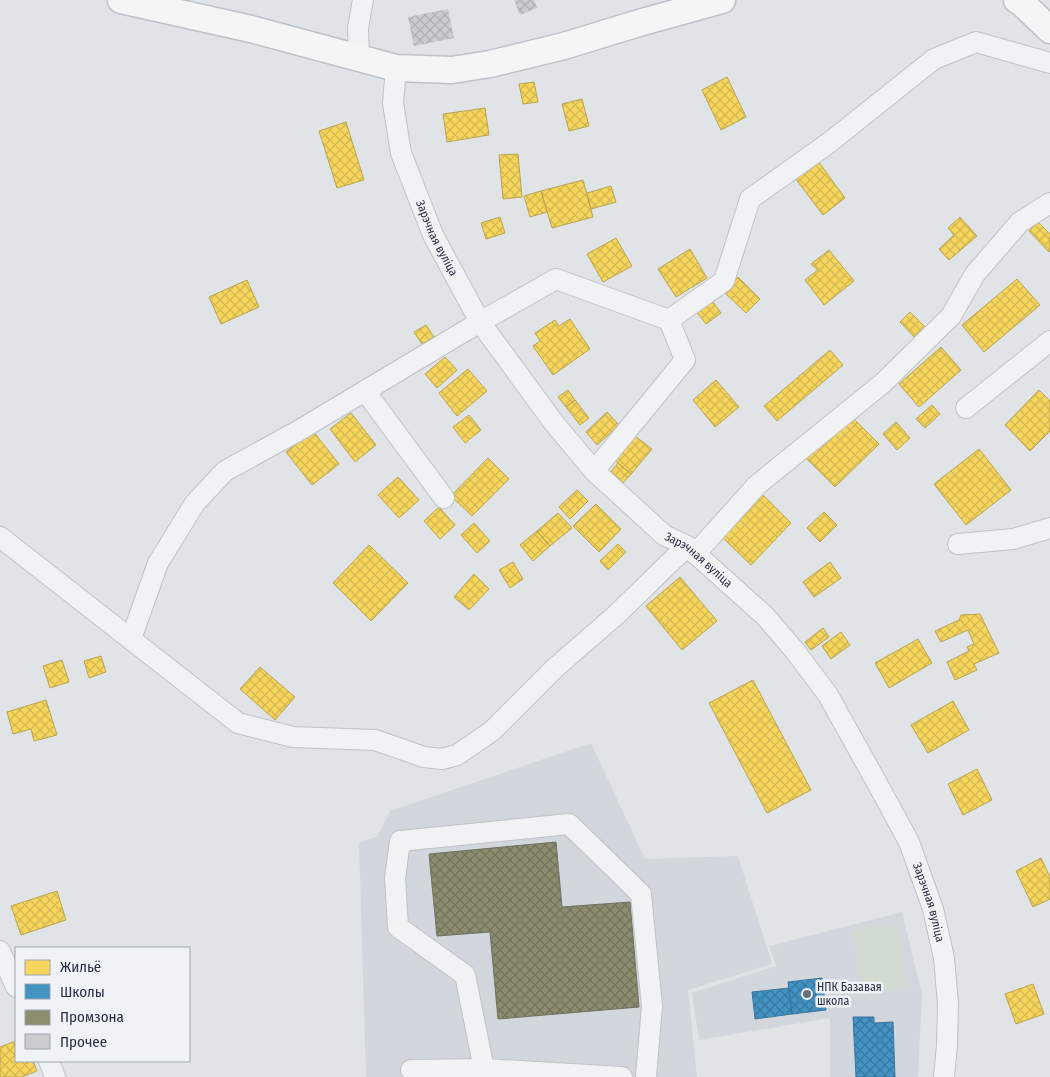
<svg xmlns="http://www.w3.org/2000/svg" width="1050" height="1077" font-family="'Fira Sans Condensed',sans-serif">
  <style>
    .built { fill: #d2d7de }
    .pitch { fill: #d1dbd2 }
    .homes { fill: url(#homes-cross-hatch); stroke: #b8a454 }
    .schools { fill: url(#schools-cross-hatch); stroke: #3b759c }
    .industry { fill: url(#industry-cross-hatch); stroke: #6e7061 }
    .building { fill: url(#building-cross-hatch) }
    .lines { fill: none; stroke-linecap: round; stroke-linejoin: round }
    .minor-casing { stroke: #bfc2c5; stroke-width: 22 }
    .major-casing { stroke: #bec1c5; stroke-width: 29 }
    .minor { stroke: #f1f2f3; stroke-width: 20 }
    .major { stroke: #f5f5f6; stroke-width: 26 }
    .poi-dot { fill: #686f7c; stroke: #eff2f7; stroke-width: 2 }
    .labels { text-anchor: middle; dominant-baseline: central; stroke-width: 5; stroke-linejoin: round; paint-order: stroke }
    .street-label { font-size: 12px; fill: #273042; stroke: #eff2f7 }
    .poi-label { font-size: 12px; fill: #273042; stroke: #eff2f7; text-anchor: start }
  </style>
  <defs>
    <pattern id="homes-cross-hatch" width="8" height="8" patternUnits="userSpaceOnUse" patternTransform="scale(1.25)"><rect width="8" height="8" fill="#f6d55c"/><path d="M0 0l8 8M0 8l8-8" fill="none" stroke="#d3b751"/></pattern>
    <pattern id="schools-cross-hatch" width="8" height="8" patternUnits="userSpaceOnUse" patternTransform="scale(1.25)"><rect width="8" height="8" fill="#4393c3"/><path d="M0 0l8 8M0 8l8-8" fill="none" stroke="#3878a0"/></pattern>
    <pattern id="industry-cross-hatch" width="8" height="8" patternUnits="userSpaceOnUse" patternTransform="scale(1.25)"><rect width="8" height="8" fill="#8c8c6e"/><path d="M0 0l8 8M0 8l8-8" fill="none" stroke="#72735c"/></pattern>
    <pattern id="building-cross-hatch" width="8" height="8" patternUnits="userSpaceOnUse" patternTransform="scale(1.25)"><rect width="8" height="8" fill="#cacccf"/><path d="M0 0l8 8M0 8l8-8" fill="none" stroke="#aeb0b3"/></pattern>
  </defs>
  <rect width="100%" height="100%" fill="#e1e4e7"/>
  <path class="built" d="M591,743l54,116 93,-3 34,108 -84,26 9,87h-331l-7,-234 19,-7 12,-25z
    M902,912l20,83 -4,82h-88v-59l-131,22 -7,-47 84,-27 -7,-20z"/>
  <path class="pitch" d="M897,923l11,65 -45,7 -11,-65z"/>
  <path class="homes" d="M727,77l19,40 -25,13 -19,-40z
    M534,82l4,20 -15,2 -4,-20z
    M582,99l7,27 -20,5 -7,-27z
    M485,108l4,27 -42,7 -4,-28z
    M346,122l18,58 -27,8 -18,-57z
    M518,154l4,43 -19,2 -4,-44z
    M818,161l27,37 -22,17 -28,-37z
    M583,180l10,37 -41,11 -11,-37z
    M611,186l5,16 -25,7 -4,-16z
    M541,191l6,21 -17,5 -6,-21z
    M500,217l5,16 -19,6 -5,-16z
    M960,217l17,19 -28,24 -10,-11 15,-14 -6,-7z
    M1038,222l12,12v16l-1,2 -20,-21z
    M616,238l16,28 -29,16 -16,-28z
    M690,249l17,29 -31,19 -18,-28z
    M829,250l25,31 -30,24 -19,-25 13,-10 -7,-6z
    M738,277l22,22 -14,14 -22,-21z
    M1017,279l23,26 -56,47 -22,-27z
    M247,280l12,27 -38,17 -12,-27z
    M710,298l11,15 -15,11 -11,-14z
    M910,312l17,17 -10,11 -17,-18z
    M570,319l20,30 -37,26 -20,-29 7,-5 -5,-8 20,-13 4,6z
    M426,325l8,12 -12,7 -8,-12z
    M941,347l20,23 -42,37 -20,-23z
    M830,350l13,15 -66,56 -13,-15z
    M445,357l12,13 -20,18 -12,-14z
    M468,369l19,22 -30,25 -18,-23z
    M716,380l23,27 -24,20 -22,-27z
    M568,390l7,10 -9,7 -8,-10z
    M1039,390l11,11v30l-20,20 -25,-26z
    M575,400l14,18 -9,7 -14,-18z
    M932,405l8,9 -15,14 -9,-9z
    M607,412l12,13 -22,20 -11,-13z
    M351,413l25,32 -21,17 -25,-33z
    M469,415l12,15 -16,13 -12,-16z
    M850,415l29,29 -44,43 -29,-29z
    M896,422l14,16 -13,12 -14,-16z
    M313,431l26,33 -27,21 -26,-33z
    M635,436l17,13 -21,25 -17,-14z
    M979,449l32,41 -45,35 -32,-41z
    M488,458l21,21 -37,37 -21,-20z
    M618,463l13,11 -9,10 -12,-11z
    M398,477l21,23 -20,18 -21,-23z
    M577,490l11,11 -18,18 -11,-12z
    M762,494l29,29 -40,42 -30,-29z
    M596,504l25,25 -22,23 -26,-26z
    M439,507l16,18 -15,14 -16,-18z
    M824,512l13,13 -17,17 -13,-14z
    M558,513l14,15 -22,18 -13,-15z
    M474,523l16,18 -13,12 -16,-18z
    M537,531l13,15 -17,15 -13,-16z
    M618,544l8,8 -18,18 -8,-9z
    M369,545l39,38 -37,38 -38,-38z
    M513,562l10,17 -13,9 -11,-18z
    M830,562l11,16 -27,19 -11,-15z
    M474,574l15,15 -20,21 -15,-13z
    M680,577l37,44 -35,29 -36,-44z
    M980,614l19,39 -25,11 3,6 -22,10 -8,-18 22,-11 -2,-4 7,-3 -6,-14 -27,12 -6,-11 24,-11 2,-5z
    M823,628l6,9 -18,13 -6,-8z
    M841,632l9,13 -19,14 -9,-13z
    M918,639l14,24 -43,25 -14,-25z
    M101,656l5,16 -17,6 -5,-17z
    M62,660l7,22 -19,6 -7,-22z
    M260,667l35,30 -20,23 -35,-31z
    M753,680l58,110 -44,23 -58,-110z
    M46,700l11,35 -23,6 -3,-12 -18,5 -6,-22z
    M953,701l16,29 -41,23 -17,-28z
    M977,769l15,31 -29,15 -15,-31z
    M1041,858l9,19v22l-17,8 -17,-36z
    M57,891l9,29 -45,15 -10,-29z
    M1033,984l11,30 -28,10 -11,-30z
    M16,1041v20h17l4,10 -15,6h-22v-30z"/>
  <path class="schools" d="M822,978l4,32 -34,4 -4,-32z
    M789,988l3,26 -37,5 -3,-27z
    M853,1017h21v6l19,-1 2,55h-39z"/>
  <path class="industry" d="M556,842l6,65 68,-5 9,105 -141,12 -8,-87 -53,4 -8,-82z"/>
  <path class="building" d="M514,0h20l3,8 -17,7z
    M448,9l6,29 -40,8 -6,-29z"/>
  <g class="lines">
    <g class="minor-casing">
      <g id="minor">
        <path d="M359,58l-1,-30 5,-28"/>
        <path id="s1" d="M396,68l-3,35 8,50 32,82 47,87 74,101 40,48 70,64 23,11 78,70 30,35 33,44 49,88 32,59 24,67 11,49 4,46 -1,41 -3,32"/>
        <path d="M365,391l79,107"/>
        <path d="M966,408l84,-67"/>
        <path d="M594,471l91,-111 -16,-40 55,-39 26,-82 80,-57 104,-83 42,-17 74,21"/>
        <path d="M0,537l238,186 55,14 82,3 49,17 18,2 15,-4 35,-24 63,-63 61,-53 71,-69"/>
        <path d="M958,544l55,-5 37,-11"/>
        <path d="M695,554l62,-69 126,-102 68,-67 24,-42 45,-52 30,-19"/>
        <path d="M131,639l27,-76 37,-60 30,-32 73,-40 182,-109 76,-43 113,41"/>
        <path d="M0,951l16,36"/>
        <path d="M49,1061l6,16"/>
        <path d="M484,1069l-19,-94 -67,-48 -3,-49 5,-37 169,-17 72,70 11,112 -6,71"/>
        <path d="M411,1070l73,-1 138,8"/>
      </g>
    </g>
    <g class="major-casing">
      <path id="major" d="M121,0l130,29 145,39 56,2 38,-6 74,-18 75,-23 83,-23
        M1017,0l6,4 27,26"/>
    </g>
    <use href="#minor" class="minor"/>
    <use href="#major" class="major"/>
  </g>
  <circle class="poi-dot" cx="807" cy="994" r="5"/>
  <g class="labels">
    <g class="street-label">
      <text stroke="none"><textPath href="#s1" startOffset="178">Зарэчная вуліца</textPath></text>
      <text stroke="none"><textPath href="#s1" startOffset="598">Зарэчная вуліца</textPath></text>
      <text stroke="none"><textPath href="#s1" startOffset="1018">Зарэчная вуліца</textPath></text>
    </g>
    <g class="poi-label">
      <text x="817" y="987">НПК Базавая<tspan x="817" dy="14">школа</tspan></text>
    </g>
  </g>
  <rect x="15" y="947" width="175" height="115" fill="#eff2f7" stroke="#9fa4af"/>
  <rect x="25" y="960" width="25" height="15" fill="#f6d55c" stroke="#9fa4af"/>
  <text x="60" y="972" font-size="15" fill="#273042">Жильё</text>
  <rect x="25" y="984" width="25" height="15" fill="#4393c3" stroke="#9fa4af"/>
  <text x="60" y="997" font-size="15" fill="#273042">Школы</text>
  <rect x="25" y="1010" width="25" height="15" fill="#8c8c6e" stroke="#9fa4af"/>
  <text x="60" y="1022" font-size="15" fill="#273042">Промзона</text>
  <rect x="25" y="1034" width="25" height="15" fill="#cacccf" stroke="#9fa4af"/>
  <text x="60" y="1047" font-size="15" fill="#273042">Прочее</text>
</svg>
